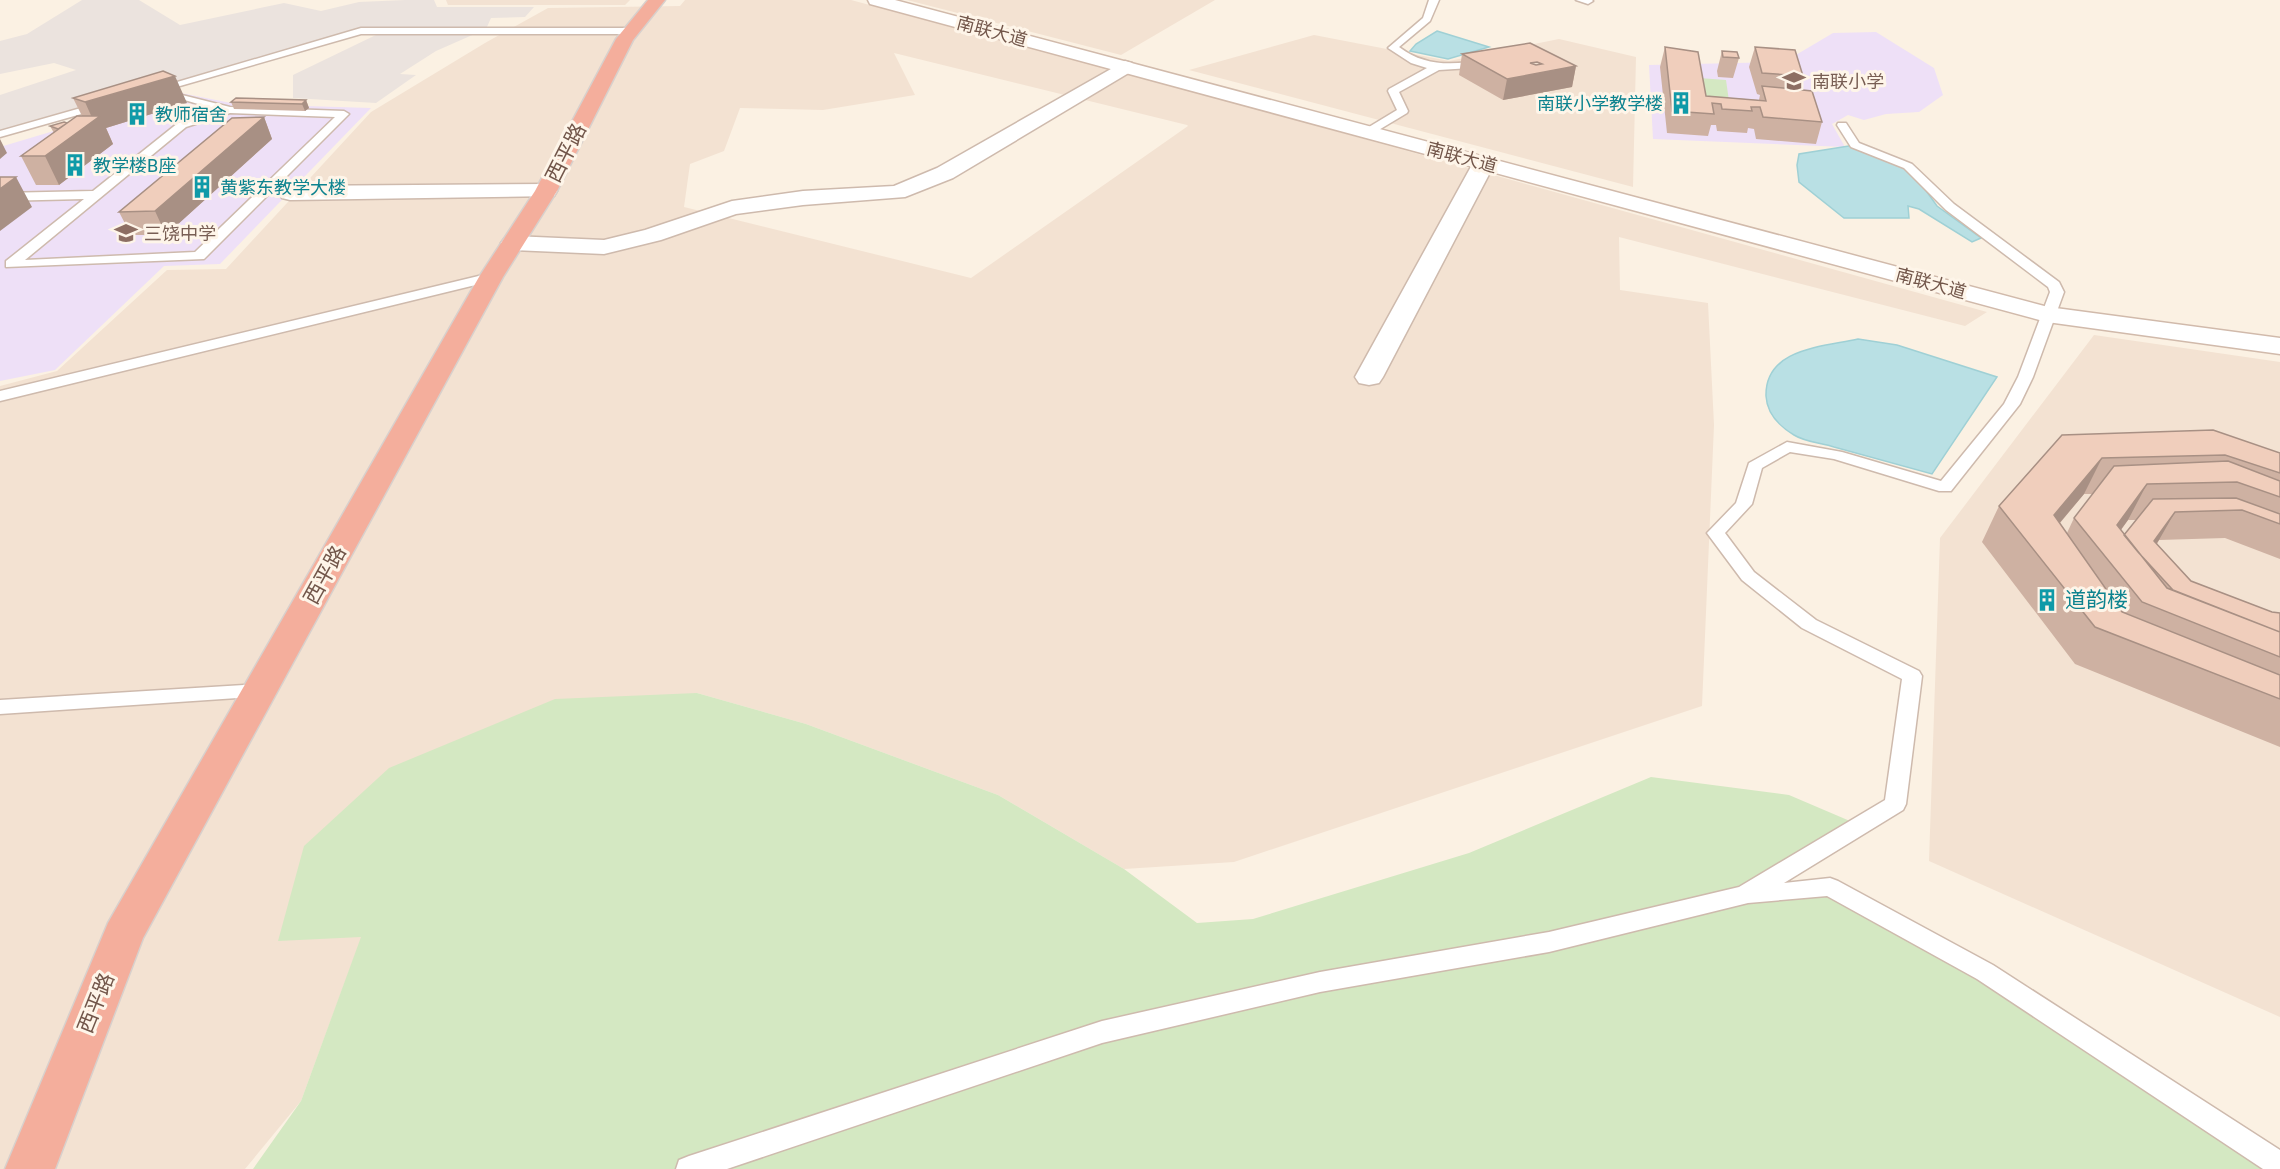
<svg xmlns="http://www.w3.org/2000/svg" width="2280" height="1169" font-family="Roboto,'Noto Sans SC',sans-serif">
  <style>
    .residential { fill: #f3e2d2; fill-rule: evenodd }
    .industrial { fill: #ebe3de }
    .education { fill: #eee0f7 }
    .green { fill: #d4e8c2 }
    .water { fill: #b9e0e4; stroke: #9fd0d5; stroke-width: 1.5 }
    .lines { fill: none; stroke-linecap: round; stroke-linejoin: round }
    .lane-casing { stroke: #cebaad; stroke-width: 3 }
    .street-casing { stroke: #cebaad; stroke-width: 3 }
    .secondary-casing { stroke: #d1baab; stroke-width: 3 }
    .highway-casing { stroke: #d8d0cc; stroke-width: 3 }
    .lane { fill: #fff; fill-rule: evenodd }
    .street { fill: #fff; fill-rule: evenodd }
    .secondary { fill: #fff; fill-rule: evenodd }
    .highway { fill: #f4ae9c; fill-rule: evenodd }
    .wall { fill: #ceb1a2; fill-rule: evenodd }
    .shaded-wall { fill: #a89084 }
    .building { fill: #f0cebc; stroke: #a89084; stroke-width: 1.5; fill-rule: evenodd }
    .labels { text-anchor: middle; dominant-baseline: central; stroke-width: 6; stroke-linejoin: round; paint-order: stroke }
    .far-street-label { font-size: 18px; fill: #72564a; stroke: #fef5e9 }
    .far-education-label { font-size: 18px; fill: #785e54; stroke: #fef5e9; text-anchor: start }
    .far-culture-label { font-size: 18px; fill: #0d838f; stroke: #fef5e9; text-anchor: start }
    .street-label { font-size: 21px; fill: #72564a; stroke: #fef5e9 }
    .culture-label { font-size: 21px; fill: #0d838f; stroke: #fef5e9; text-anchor: start }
  </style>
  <rect width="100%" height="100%" fill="#fbf1e3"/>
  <path class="residential" d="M446,0h184l-5,5h-177z
    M685,0h166l380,102 756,210 -22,14 -346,-89 1,53 88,13 6,122 -12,281 -468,156 -110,7 -126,-74 -192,-71 -109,-31 -335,243 -61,165 -56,68h-245v-783l57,-15 110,-101 59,-1 145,-157 114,-69 63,-35 132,-2zM894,53l293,72 1,1 -217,152 -287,-71 6,-43 34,-13 16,-43 83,2 92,-15z
    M907,0h308l-94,55z
    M1314,35l135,26 110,-22 77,18 -3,130 -444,-117z
    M2094,335l186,27v655l-351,-156 11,-323z"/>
  <path class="industrial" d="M82,0h57l41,25 104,-22 37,8 38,-9 46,-2h29l3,7h97l-9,10 -34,1 -5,11 -50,22 -36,23 16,1 -40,28 -83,-5v-23l85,-41 -36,2 -342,96v-37l76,-25 -22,-7 -54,11v-33l27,-7z"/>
  <path class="education" d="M1876,32l58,36 9,27 -24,17 -33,2 -22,6 -16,-5 -16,9 13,23 -192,-8 -4,-74 135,-3 49,-29z
    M181,93l55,11 135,4 -151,156 -56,2 -109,104 -55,11v-234z"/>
  <path class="green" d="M1699,78l27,2 3,21 -27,-2z
    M697,693l109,31 192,71 126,74 73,54 56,-4 216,-66 182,-76 138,18 75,32 -117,67 83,-7 450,278v4h-2027l48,-68 60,-164 -83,4 26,-95 85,-78 166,-69z"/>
  <path class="water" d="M1437,31l52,16 -41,12 -38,-8 6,-7z
    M1855,145l54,22 28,39 44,32 -9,4 -53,-33 -11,-3 1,12h-65l-45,-36 -2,-17 2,-11z
    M1858,339l39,6 100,32 -65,97c-33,-9 -66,-18 -98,-27 -13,-4 -29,-5 -40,-12 -15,-9 -27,-21 -28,-39 -1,-48 57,-49 92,-57z"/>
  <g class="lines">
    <g class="lane-casing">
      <path id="lane" d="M1429,0h10l-9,21 -31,26c26,20 54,18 85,13l5,3 -18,5 -32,2 -40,22 9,19 -1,2 -35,21h-8v-4l33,-20 -9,-19 1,-2 38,-21 -16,-5 -23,-15 35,-30z
        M1576,0h16l1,1 -5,3z
        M361,28h270l5,3 -5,3h-270l-202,58 -9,-2z
        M178,94l52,13 114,4 5,3 -145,145 -198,8v-6l78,-62 -84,2v-8l93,-2 85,-68 40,-13 -40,-12zM230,113l105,4 -140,135 -170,8 161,-133z
        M102,102l4,1v4l-106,30v-6z
        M1838,123h8l13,20 53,21 42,40 105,78 5,10 -31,85 -13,27 -69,87h-12l-105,-32 -44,-7 -28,16 -10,36 -27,29 29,39 62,48 103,51 3,5 -16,128 -3,6 -119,73 46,-5 8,3 155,84 287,185v19h-17l-286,-190 -150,-83 -79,7 -199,49 -229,40 -218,51 -375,126h-51l3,-9 10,-4 413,-135 218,-49 229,-40 190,-45 146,-87 17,-121 -100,-51 -60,-48 -35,-47 29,-30 13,-40 38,-21 55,10 99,29 63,-77 14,-27 32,-85 -2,-5 -102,-77 -42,-42 -53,-21 -14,-22z
        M491,273l5,1v6l-496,121v-10z
        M260,684l7,2 3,5 -3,5 -267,18v-14z"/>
    </g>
    <g class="street-casing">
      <path id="street" d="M1125,61l7,2 2,4 -2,4 -179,107 -48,19 -102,8 -67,9 -75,26 -57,14 -91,-4 -8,-2 -4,-5 4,-5 8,-2 91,4 41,-10 87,-29 71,-10 91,-5 43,-18z
        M1484,157l7,2 4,4 -112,214 -4,6 -10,2 -10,-2 -4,-6 118,-214 4,-4z
        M546,184l8,2 3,5 -3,5 -264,4 -8,-2 -3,-5 3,-5 8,-2z"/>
    </g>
    <g class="secondary-casing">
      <path id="secondary" d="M868,0h27l1153,307 232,31v16l-233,-32 -1177,-318z"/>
    </g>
    <g class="highway-casing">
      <path id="highway" d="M648,0h17l-32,40 -76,151 -54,86 -360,661 -88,231h-50l103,-246 371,-646 56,-86 81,-152z"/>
    </g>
    <use href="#lane" class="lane"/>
    <use href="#street" class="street"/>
    <use href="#secondary" class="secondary"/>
    <use href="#highway" class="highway"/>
  </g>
  <path class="wall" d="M1530,43l46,23 -4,21 -69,13 -44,-25 3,-21zM1537,62l5,2 -6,1 -6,-2z
    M1665,47l41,49 53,4 1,-5 -3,-1 -8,-27 6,-20 48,29 -3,13 22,33 -6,22 -60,-5 -2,-10 -6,-1 -1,5 -30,-2 -1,-6h-5l-3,11 -41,-3 -7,-66z
    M1722,51l17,7 -6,20 -15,-1 -1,-6z
    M73,98l114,5 -81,25 7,16 -54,41h-23l-15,-29 33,-23 -4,-7 17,-3 15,-7z
    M306,100l3,8 -4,3 -71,-2 -3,-7z
    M264,117l8,22 -106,96h-35l-12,-23z
    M2062,435l218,18v106l-55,-21 -66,2 -2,4 34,37 81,31 8,1v134l-205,-83 -93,-122 17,-36zM2084,494h9l-19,24 -7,15 -7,-10zM2128,520h8l-12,15 -3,-5z"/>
  <path class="shaded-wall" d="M1576,66l-4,21 -69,13 4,-21z
    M175,76l12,27 -81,25 7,16 -54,41 -14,-29 48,-36 -8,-18z
    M306,100l3,8 -4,3 -3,-7z
    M264,117l8,22 -106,96 -11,-24z
    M0,139l7,14 -7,6z
    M16,177l16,30 -32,24v-42z
    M2102,458l-18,36 -48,57 18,-36z
    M2147,484l-19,36 -25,34 14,-29z
    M2175,512l-16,28 -14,20 9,-19z"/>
  <path class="building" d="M1530,43l46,23 -69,13 -45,-25zM1537,62l5,2 -6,1 -6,-2z
    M1665,47l33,5 8,44 60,5 -4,-15 50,5 10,31 -59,-5 -3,-10h-9l1,4 -30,-2 -1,-5 -9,-1 2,11 -42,-3z
    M1755,47l40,3 8,26 -41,-3z
    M1722,51l15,1 2,6 -16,-1z
    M163,71l12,5 -90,26 -12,-4z
    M236,98l70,2 -4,4 -71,-2z
    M77,116h23l-55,40h-24z
    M264,117l-109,94 -36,1 113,-94z
    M64,122l3,1 -9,6 -8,-3z
    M0,177h16l-16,12z
    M2213,430l67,23v20l-55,-18 -123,3 -48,57 68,97 158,63v24l-185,-72 -96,-121 63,-71z
    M2228,461l52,20v16l-43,-15 -90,2 -30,41 50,63 113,44v25l-138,-55 -68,-84 40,-52z
    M2236,498l44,16v10l-38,-14 -67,2 -21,29 37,40 81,31 8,1v19l-107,-42 -35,-38 -14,-17 29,-36z"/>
  <defs>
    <g id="school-bare" transform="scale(1.8)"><path d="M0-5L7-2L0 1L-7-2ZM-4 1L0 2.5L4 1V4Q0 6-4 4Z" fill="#8d6e63" stroke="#fef5e9" stroke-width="2.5" paint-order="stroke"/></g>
    <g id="building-bare" transform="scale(1.8)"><path d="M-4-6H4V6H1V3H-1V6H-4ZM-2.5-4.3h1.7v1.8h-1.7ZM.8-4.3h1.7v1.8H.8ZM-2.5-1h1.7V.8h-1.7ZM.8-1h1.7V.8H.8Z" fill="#0f9aa8" stroke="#fef5e9" stroke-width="2.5" paint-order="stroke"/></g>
  </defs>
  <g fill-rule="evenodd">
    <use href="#school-bare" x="1794" y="81"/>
    <use href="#building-bare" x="1681" y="103"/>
    <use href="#building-bare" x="137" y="114"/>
    <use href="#building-bare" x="75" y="165"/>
    <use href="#building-bare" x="202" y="187"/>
    <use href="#school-bare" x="126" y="233"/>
    <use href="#building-bare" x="2047" y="600"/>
  </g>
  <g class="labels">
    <g class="far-street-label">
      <text transform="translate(992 31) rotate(15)">南联大道</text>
      <text transform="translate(1462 157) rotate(15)">南联大道</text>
      <text transform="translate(1931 283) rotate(15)">南联大道</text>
    </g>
    <g class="far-education-label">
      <text x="1812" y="81">南联小学</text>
      <text x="144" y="233">三饶中学</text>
    </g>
    <g class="far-culture-label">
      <text x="1663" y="103" text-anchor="end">南联小学教学楼</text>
      <text x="155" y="114">教师宿舍</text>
      <text x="93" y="165">教学楼B座</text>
      <text x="220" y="187">黄紫东教学大楼</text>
    </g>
    <g class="street-label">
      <text transform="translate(566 153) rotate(-63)">西平路</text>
      <text transform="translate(325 575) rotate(-61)">西平路</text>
      <text transform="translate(96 1003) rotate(-68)">西平路</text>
    </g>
    <g class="culture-label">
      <text x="2065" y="600">道韵楼</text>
    </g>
  </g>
</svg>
